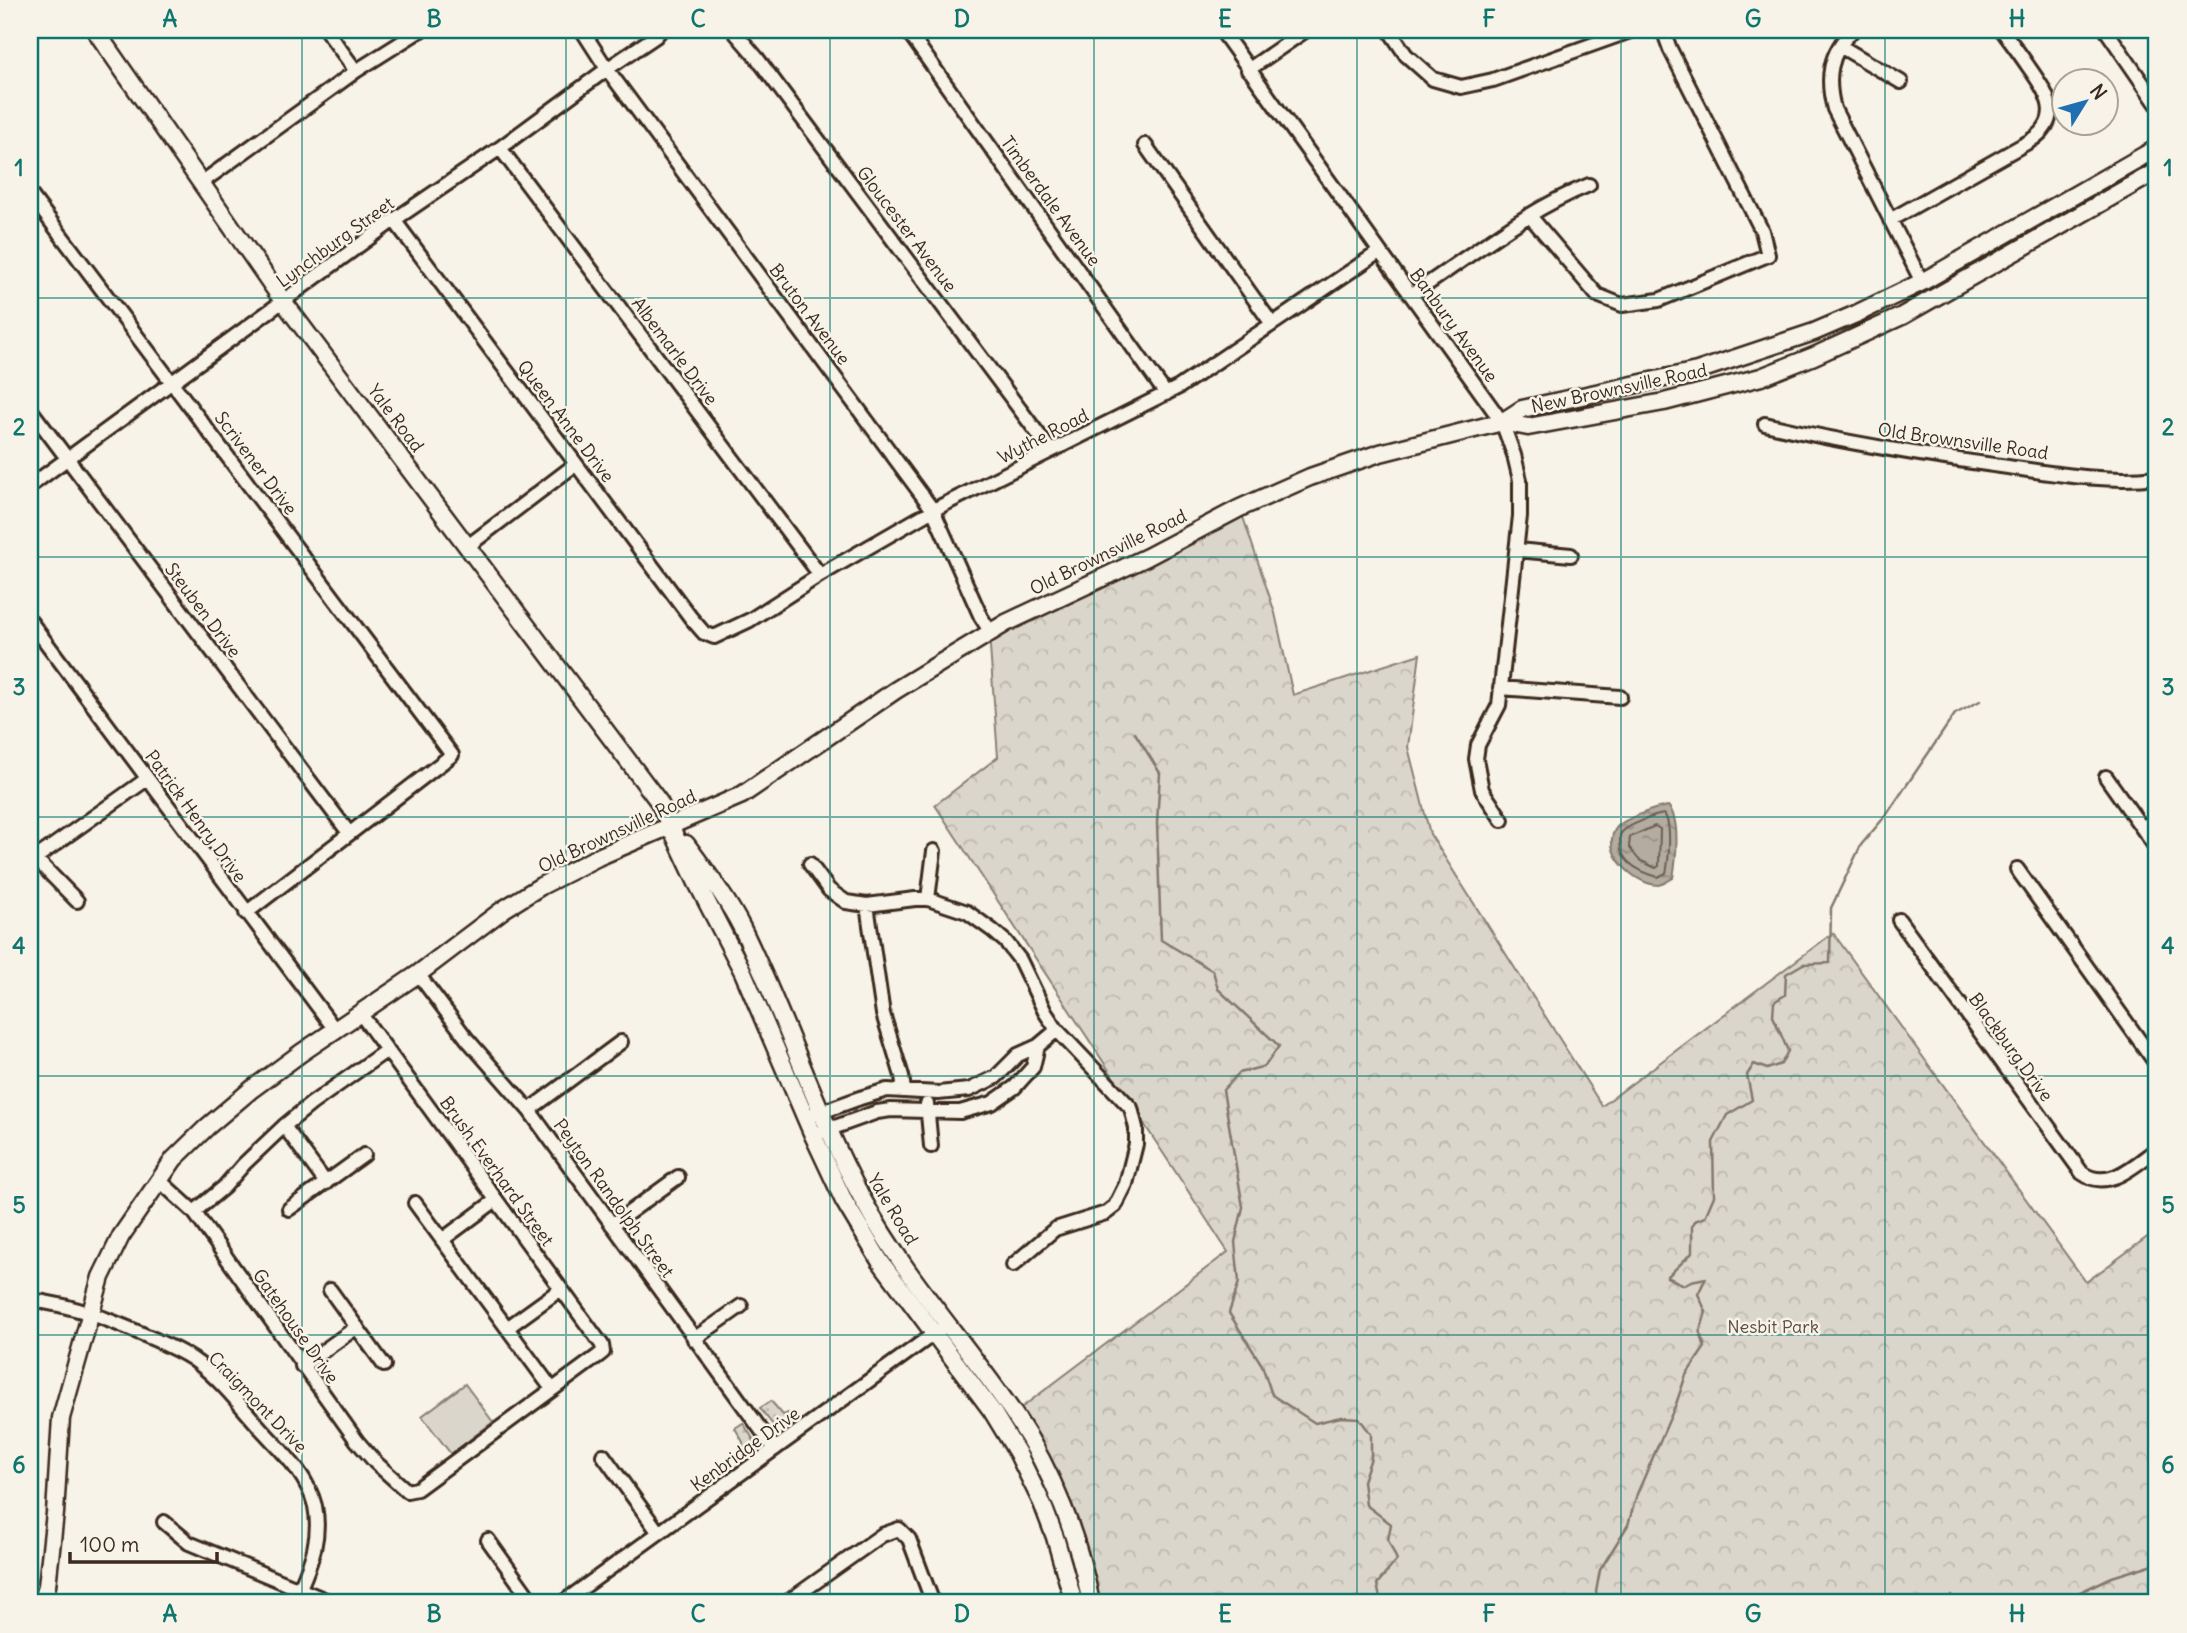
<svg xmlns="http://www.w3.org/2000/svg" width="2187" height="1633" font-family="Delius,sans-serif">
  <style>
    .grass { fill: url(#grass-dots); stroke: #8b8074; stroke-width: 2 }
    .forest { fill: url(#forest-crowns); stroke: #8b8074; stroke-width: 2 }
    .green { fill: #dbd6cb; stroke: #8b8074; stroke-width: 2 }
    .water { fill: url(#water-ripples); stroke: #84786c; stroke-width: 2 }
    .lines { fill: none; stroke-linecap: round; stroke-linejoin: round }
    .shore { stroke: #6b5e52; stroke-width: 2 }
    .stream { stroke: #84786c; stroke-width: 2.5 }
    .minor-casing { stroke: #3b2a1e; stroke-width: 18 }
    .major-casing { stroke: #3b2a1e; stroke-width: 21 }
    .minor { stroke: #f7f3e8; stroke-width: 12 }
    .major { stroke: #f7f3e8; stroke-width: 16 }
    .grid { fill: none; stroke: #0f766e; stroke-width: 2; stroke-opacity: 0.55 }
    .labels { text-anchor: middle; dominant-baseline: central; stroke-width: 5; stroke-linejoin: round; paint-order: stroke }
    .street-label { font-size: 18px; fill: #3b2a1e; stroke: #f7f3e8 }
    .park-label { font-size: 18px; fill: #5b4c41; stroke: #f7f3e8 }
    .neatline { fill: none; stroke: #0f766e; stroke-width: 2.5 }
    .grid-label { font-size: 23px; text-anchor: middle; font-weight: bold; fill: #0f766e }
  </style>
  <defs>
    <pattern id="grass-dots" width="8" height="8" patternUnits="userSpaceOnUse" patternTransform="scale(1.75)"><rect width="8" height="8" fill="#dbd6cb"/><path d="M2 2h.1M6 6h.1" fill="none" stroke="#bdb8ae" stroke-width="1.8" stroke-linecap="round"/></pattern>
    <pattern id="forest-crowns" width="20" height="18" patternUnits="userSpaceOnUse" patternTransform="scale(1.75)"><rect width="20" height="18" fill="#dbd6cb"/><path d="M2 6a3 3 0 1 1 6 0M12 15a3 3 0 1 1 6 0" fill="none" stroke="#bdb8ae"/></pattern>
    <pattern id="water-ripples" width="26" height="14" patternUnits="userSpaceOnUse" patternTransform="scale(1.75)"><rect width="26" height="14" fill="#b4aca0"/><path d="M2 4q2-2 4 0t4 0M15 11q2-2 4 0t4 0" fill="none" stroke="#948c82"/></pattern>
  </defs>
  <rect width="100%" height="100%" fill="#f7f3e8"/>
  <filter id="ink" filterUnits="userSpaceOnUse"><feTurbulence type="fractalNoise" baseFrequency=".0143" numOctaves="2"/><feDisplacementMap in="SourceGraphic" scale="14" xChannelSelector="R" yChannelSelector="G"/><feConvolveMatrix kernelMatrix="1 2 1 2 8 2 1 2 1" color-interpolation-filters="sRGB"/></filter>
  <g filter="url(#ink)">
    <path class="grass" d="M771,1401l12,14 5,-2 5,8 -10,6 -10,-2 -13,-17z
      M743,1423l12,19 -2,7 -7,6 -4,-6 1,-7 -8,-14z"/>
    <path class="forest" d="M1240,508l35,105 18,82 127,-41 -12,93 22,87 172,272 231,-173 253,349 71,-52v373h-1086l-13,-50 -61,-127 231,-174 -293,-447 63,-48 -9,-124z"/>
    <path class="green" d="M465,1384l28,38 -42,32 -29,-38z"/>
    <path class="water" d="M1668,806c13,13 8,54 5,72 -4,2 -10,7 -15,7 -23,0 -60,-35 -41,-58 8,-9 38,-19 51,-21z"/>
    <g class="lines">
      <path class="shore" d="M1664,814c8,9 5,46 2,59l-8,4c-18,-5 -38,-15 -38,-35 0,-5 -1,-7 3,-11 6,-6 32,-16 41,-17z
        M1655,826l5,3 -1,37 -3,2 -17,-8 -10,-13 1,-10z"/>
      <path class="stream" d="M1135,733l25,40 -3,50 4,117 52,31 5,18 61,57 -14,20 -26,7 -16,17 20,117 -8,35 4,40 -10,31 33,52 10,30 43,28 26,-6 18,1 12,16v24l-8,23 3,24 25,19 -3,16 9,20 -20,24 4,19
        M1599,1603l-3,-11 4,-22 28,-45 9,-31 39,-90 10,-29 19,-28 -5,-15 6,-20 -8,-18 8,-16 -15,3 -7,4 -17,-8 25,-24v-27l3,-5 10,-4 9,-21 -1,-54 14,-27 25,-15 -5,-25 7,-11 13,5 14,-5 7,-13 -15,-35 1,-14 11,-7 1,-21 17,-10 27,-1 1,-55 30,-63 26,-31 68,-100 25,-13
        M1951,1603l1,-7
        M2057,1603l55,-26 45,-14"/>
      <g class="minor-casing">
        <path id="minor" d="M326,30l30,41
          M582,30l25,39 326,441 48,107 9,14
          M733,30l24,28 294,393
          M907,30l259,364
          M1221,30l281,392 12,33 6,25v36l-21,189 -21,40 -2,14 6,31 20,30
          M1389,30l17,25 27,24 28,8 32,-7 140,-50
          M1853,30c-24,23 -27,48 -19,79l88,173
          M2106,30l51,74
          M1840,46l61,36
          M1248,70l58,-40
          M1145,145l127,179
          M500,148l320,427
          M201,183l155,-112 65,-41
          M30,194l422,561 -206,158
          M1529,215l68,80 25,10 37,-5 109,-45 -6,-24 -92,-182 -7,-19
          M394,220l297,398 13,15 10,4 36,-17 70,-45 113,-65 246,-123 200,-135
          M1890,220l140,-79c35,-23 17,-48 -2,-75 -8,-12 -17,-24 -26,-36
          M1411,295c59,-38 113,-84 178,-110
          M30,409l319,424
          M1765,424c81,19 161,32 243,43 49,7 100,16 149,10
          M30,486l364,-266 106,-72 107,-79 49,-33 5,-6
          M468,546l108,-82
          M1517,550l54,5
          M30,621l306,410
          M1500,688l120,9
          M2106,777l51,72
          M2143,828l14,-10
          M30,853l47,48
          M30,862l117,-83
          M810,864l19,26 17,12 21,3 48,-6h13l39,13 25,18 14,12 14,18 25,52 12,18 74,78 5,20v16l-10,40 -11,22 -9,7 -51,16 -42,36
          M2017,869l140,196
          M928,899l6,-48
          M867,905l16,109 19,62 2,14
          M1899,920l183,253c27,19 54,-9 75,-24
          M418,974l49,65 62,71 246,339
          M927,1104l4,42
          M529,1110l92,-68
          M813,1115l47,-17 27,-8 51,3 31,-3 27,-13 22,-22 20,-9 19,-16
          M284,1126l42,57
          M813,1135l64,-23 14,-2 69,2 32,-9 23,-16 18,-20 5,-21
          M159,1180l35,32 163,229 18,21 32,29 10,-2 181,-133 5,-4 -1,-7 -242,-332
          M415,1203l137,186
          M289,1209l75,-54
          M194,1212l30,-25 20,-23 40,-38 27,-22 76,-54
          M612,1225l66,-48
          M442,1240l54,-40
          M330,1290l54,75
          M30,1300c45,5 85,22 126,40 14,7 30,13 42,23 25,19 45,46 66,69 21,23 43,43 51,74 6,30 -3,55 -15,82
          M507,1328l54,-39
          M694,1339l47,-33
          M302,1366l55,-39
          M603,1455l56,78
          M164,1522l25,21 144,60
          M488,1540l45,63
          M562,1603l377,-273
          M786,1603l96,-68 17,-6 10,10 24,64"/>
      </g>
      <g class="major-casing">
        <path id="major" d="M95,30l188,271 376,501 38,81 46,89 70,163 31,66 36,60 112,150 25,41 25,51 13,34 19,66
          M1502,422l26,5 136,-25 97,-25 53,-21 88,-40 255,-145
          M686,844c19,26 42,56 56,84 44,89 74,185 121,272 42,78 104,144 153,217 37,55 63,122 75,186
          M42,1603l5,-17 8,-73 6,-95 40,-141 20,-41 53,-77 33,-32 45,-38 49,-36 117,-79 86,-65 37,-23 57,-29 144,-62 154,-105 110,-67 141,-66 93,-49 70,-31 70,-24 122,-31 20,-13 175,-38 117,-39 42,-18 66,-32 235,-134"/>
      </g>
      <use href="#minor" class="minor"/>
      <use href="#major" class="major"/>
    </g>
  </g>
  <path class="grid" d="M302,30v1573M566,30v1573M830,30v1573M1094,30v1573M1357,30v1573M1621,30v1573M1885,30v1573M30,298h2127M30,557h2127M30,817h2127M30,1076h2127M30,1335h2127"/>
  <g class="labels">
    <g class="street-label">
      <text transform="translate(1051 201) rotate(54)">Timberdale Avenue</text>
      <text transform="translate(907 229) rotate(53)">Gloucester Avenue</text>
      <text transform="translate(335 242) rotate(-36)">Lynchburg Street</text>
      <text transform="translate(810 314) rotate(53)">Bruton Avenue</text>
      <text transform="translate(1454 325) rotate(54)">Banbury Avenue</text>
      <text transform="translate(675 351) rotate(53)">Albemarle Drive</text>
      <text transform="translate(1619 388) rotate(-12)">New Brownsville Road</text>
      <text transform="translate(396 418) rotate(53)">Yale Road</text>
      <text transform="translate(566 421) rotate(53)">Queen Anne Drive</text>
      <text transform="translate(1043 436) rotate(-27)">Wythe Road</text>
      <text transform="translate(1963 441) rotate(8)">Old Brownsville Road</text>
      <text transform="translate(256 463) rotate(53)">Scrivener Drive</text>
      <text transform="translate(1108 552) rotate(-26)">Old Brownsville Road</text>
      <text transform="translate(203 610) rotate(53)">Steuben Drive</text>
      <text transform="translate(196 816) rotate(54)">Patrick Henry Drive</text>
      <text transform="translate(617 831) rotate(-25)">Old Brownsville Road</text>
      <text transform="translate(2011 1047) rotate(54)">Blackburg Drive</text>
      <text transform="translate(497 1171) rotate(54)">Brush Everhard Street</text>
      <text transform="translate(614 1198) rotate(54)">Peyton Randolph Street</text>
      <text transform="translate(893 1209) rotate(59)">Yale Road</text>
      <text transform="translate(296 1326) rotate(55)">Gatehouse Drive</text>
      <text transform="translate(258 1402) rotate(46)">Craigmont Drive</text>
      <text transform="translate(745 1449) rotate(-36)">Kenbridge Drive</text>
    </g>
    <g class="park-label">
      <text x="1773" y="1326">Nesbit Park</text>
    </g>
  </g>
  <rect width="2187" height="1633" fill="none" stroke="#f7f3e8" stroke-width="77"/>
  <g transform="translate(2085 102) rotate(53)"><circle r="33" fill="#f7f3e8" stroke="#aca397" stroke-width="2"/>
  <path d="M0-5L12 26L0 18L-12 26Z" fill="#1f6fb2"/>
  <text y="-10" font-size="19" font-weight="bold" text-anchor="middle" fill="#3b2a1e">N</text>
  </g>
  <path d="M70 1552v10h147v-10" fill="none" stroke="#3b2a1e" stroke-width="3.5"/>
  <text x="80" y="1552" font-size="21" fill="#3b2a1e" stroke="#f7f3e8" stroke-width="5" paint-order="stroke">100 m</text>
  <rect x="38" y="38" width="2110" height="1556" class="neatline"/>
  <g class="grid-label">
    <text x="170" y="27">A</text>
    <text x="434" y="27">B</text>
    <text x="698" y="27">C</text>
    <text x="962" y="27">D</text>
    <text x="1225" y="27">E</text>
    <text x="1489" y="27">F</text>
    <text x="1753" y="27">G</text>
    <text x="2017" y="27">H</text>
    <text x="19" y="176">1</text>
    <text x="2168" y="176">1</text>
    <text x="19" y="435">2</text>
    <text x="2168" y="435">2</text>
    <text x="19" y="695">3</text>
    <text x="2168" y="695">3</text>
    <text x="19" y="954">4</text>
    <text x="2168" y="954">4</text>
    <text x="19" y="1213">5</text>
    <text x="2168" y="1213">5</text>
    <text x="19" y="1473">6</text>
    <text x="2168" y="1473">6</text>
    <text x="170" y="1622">A</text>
    <text x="434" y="1622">B</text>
    <text x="698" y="1622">C</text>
    <text x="962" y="1622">D</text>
    <text x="1225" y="1622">E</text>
    <text x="1489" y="1622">F</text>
    <text x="1753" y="1622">G</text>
    <text x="2017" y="1622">H</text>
  </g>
</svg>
